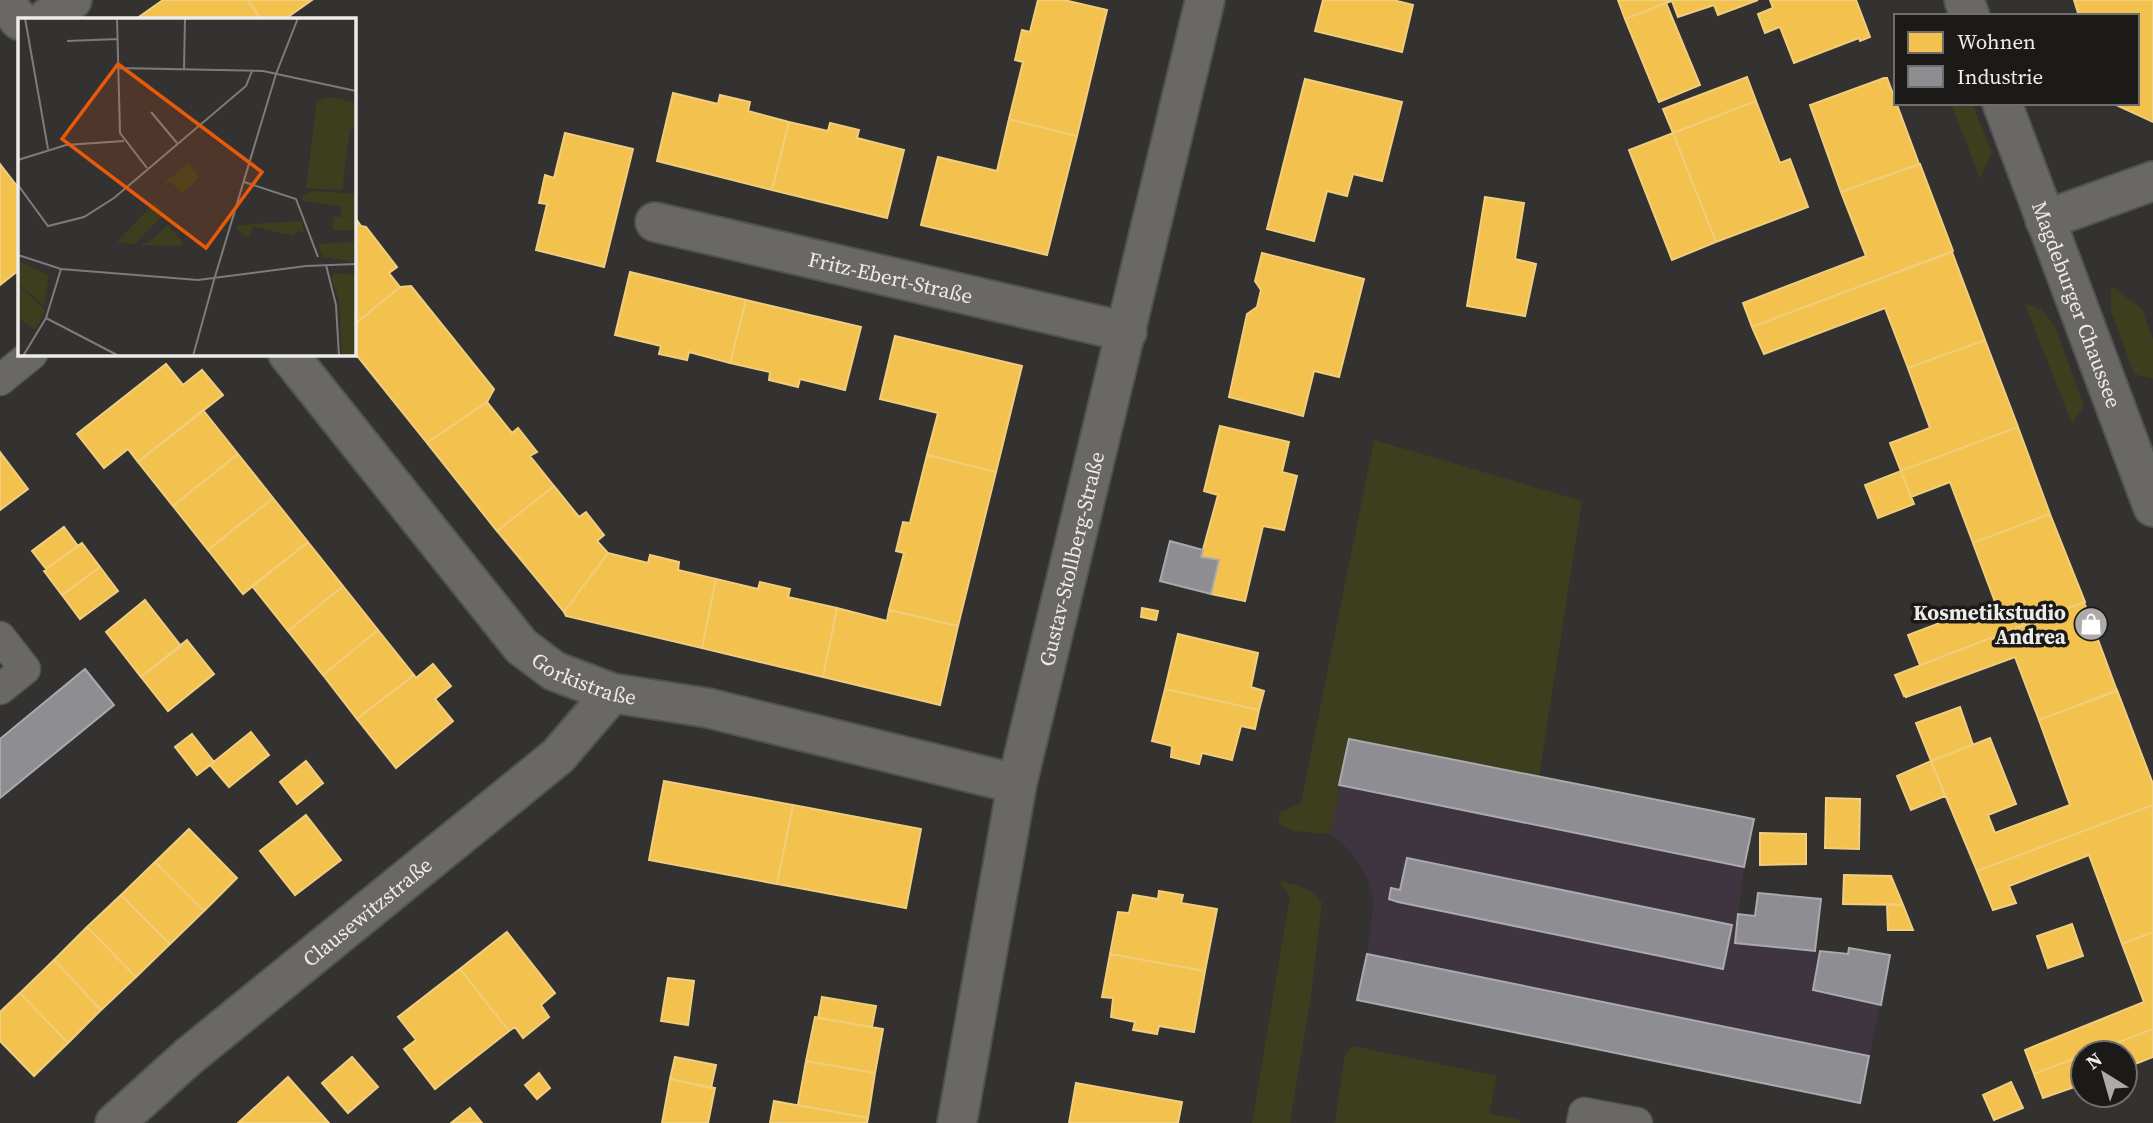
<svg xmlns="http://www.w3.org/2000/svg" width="2153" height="1123" font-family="'Source Serif 4',serif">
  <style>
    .industrial { fill: #3f3541 }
    .green { fill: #3d3e1e }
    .homes { fill: #f2c14e; stroke: #f0ce7d; stroke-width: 2 }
    .industry { fill: #8d8d92; stroke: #aaaaac; stroke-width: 2 }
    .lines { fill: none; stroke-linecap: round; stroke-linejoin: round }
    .lane-casing { stroke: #51514f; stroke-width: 33 }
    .street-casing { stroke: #51514f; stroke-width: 42 }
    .secondary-casing { stroke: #51514f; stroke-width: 42 }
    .lane { stroke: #696866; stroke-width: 30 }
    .street { stroke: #696866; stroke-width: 38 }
    .secondary { stroke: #696866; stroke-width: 38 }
    .labels { text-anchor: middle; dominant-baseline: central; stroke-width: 7; stroke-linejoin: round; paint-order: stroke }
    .street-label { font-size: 21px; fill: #edecea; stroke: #1b1a19 }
    .poi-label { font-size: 21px; font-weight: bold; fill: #edecea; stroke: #1b1a19; text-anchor: end }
    .inset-road { fill: none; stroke: #7d7c7a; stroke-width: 2 }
    .view { fill: #e8590c; fill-opacity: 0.15; stroke: #e8590c; stroke-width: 3.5 }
    .inset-edge { fill: none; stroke: #edecea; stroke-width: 3.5 }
  </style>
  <rect width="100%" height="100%" fill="#333230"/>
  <path class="industrial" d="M1349,739l405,80 -10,48 -9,75 112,12 2,-6 41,7 -30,148 -493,-149 7,-52 -5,-20 -10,-19 -13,-16 -16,-13z"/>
  <path class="green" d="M1951,103h21l20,49 -12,27z
    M2111,286l31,23 11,30v40l-19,-5 -23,-63z
    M2025,304l16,5 14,17 29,80 -12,18z
    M1374,440l208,61 -43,276 -190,-38 -19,95 -35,-3 -16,-7v-11l22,-10z
    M1279,881c17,4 32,6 43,22l-12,99 -20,121h-38l38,-227z
    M1354,1046l143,30 -8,37 31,7v3h-185l9,-64 4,-8z"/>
  <path class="homes" d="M163,0h84l14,19h-125z
    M247,0h65l-27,19h-24z
    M1038,0h26l43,10 -30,126 -68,-17 14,-57 -8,-2 7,-30 8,2z
    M1323,0h70l20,5 -11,47 -87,-21z
    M1618,0h56l-49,19z
    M1674,0h84l-40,15 -4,-10 -36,12 -6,-16z
    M1770,0h86l14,37 -10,4 -1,-3 -65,25 -14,-36 -15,6 -7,-19 15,-6z
    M2074,0h79v122l-41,-19h25v-87h-58z
    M1666,3l34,82 -41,17 -34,-83z
    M1747,77l9,24 -83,32 -10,-24z
    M1884,78h3l32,86 -78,28 -31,-87z
    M1305,79l97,23 -20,79 -29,-7 -6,22 -20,-5 -13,50 -47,-12z
    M673,93l45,11 2,-9 30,7 -2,9 41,11 -17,68 -115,-29z
    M1756,101l24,62 10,-4 18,48 -92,35 -43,-109z
    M1009,119l68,17 -30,119 -126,-30 17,-68 59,14z
    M789,122l39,9 2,-8 29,7 -2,8 47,12 -17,68 -115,-28z
    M565,133l68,16 -29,118 -68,-17 11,-46 -8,-1 6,-28 9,3z
    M1673,133l43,109 -44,18 -43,-110z
    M0,164l17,22 2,-1v85l-19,15z
    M1920,164l33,87 -201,76 -9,-24 123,-47 -25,-64z
    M1485,197l39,6 -9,56 21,5 -11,52 -58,-10z
    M354,216l7,10 5,1 31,40 -8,6 11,14 -46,38z
    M1952,252l33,88 -77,28 -23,-60 -121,46 -12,-27z
    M1262,253l102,26 -25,98 -25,-6 -11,45 -74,-19 18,-83 10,-7 4,-17 -6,-9z
    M630,272l116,28 -16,63 -41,-11 -2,8 -28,-6 2,-8 -46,-11z
    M411,286l83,103 -7,13 -60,41 -73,-91v-27l46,-38z
    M746,300l115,27 -16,63 -45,-11 -2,8 -29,-7 1,-8 -40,-9z
    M895,336l127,30 -26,106 -69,-17 11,-42 -58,-14z
    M1985,340l33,87 -117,44 -11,-28 40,-15 -22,-60z
    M166,364l17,21 19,-15 21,25 -85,67 -10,-13 -24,19 -27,-34z
    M487,402l25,31 6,-5 19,24 -7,4 24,30 -57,45 -70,-88z
    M203,410l35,44 -65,52 -35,-44z
    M1220,426l69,16 -7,30 15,4 -13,54 -21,-4 -18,75 -34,-7 8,-34 -18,-3 17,-62 -14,-4z
    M2018,427l32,87 -77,29 -23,-61 -39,15 -10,-26z
    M0,452l28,37 -28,21z
    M238,454l35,44 -65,52 -35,-44z
    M927,455l69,17 -38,154 -69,-16 15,-57 -8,-2 7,-29 7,1z
    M1901,471l13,33 -36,14 -13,-33z
    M554,486l25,31 7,-5 18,23 -7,6 11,12 -44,59 -67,-81z
    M273,498l35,44 -65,52 -35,-44z
    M2050,514l35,88 -165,63 -12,-30 87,-33 -22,-59z
    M64,527l14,19 -32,23 -14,-18z
    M308,542l35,44 -55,45 -36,-45z
    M82,543l18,24 -38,28 -18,-24z
    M608,553l40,10 2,-8 29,7 -1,8 38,9 -14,69 -136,-32 -2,-4z
    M100,567l18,24 -38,28 -18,-24z
    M716,579l42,10 2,-7 30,7 -2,8 49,11 -14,69 -121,-29z
    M343,586l35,44 -55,45 -35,-44z
    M145,600l36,46 -40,31 -35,-45z
    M2084,602l33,89 -78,29 -24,-63 -109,40v-2l-2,1 -9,-21z
    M837,608l50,13 2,-11 69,16 -18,79 -117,-28z
    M1142,608l16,3 -2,9 -15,-3z
    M378,630l36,45 -57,44 -34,-44z
    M1178,634l80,19 -7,34 13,4 -5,19 -94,-21z
    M187,640l27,34 -46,37 -27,-34z
    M433,664l18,22 -16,13 18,22 -57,47 -39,-49 57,-44 2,3z
    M1165,689l94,21 -4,19 -14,-3 -9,34 -30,-7 -3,11 -28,-7 1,-11 -20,-5z
    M2117,690l36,94v21l-176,66 -46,-110 59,-23 26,66 -28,11 7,18 75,-28 -31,-85z
    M1960,707l13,38 -42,16 -15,-38z
    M251,732l18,23 -40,32 -19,-22z
    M192,734l22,28 -17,13 -22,-28z
    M306,761l17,22 -26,21 -17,-22z
    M1931,761l14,35 -34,14 -14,-34z
    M664,781l129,24 -16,79 -128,-24z
    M1826,798l34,1 -1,50 -34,-1z
    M793,805l128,24 -15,79 -129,-24z
    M2153,805v127l-31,12 -33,-89 -80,31 7,17 -23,7 -16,-39z
    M306,815l35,45 -46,35 -35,-44z
    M189,829l48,49 -33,33 -49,-49z
    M1760,833l46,1v30l-46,1z
    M155,862l49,49 -34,33 -49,-49z
    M1844,875l47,1 12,29 -60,-1z
    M1159,891l24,4 -2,8 36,6 -12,62 -95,-17 8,-42 11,1 4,-18 25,4z
    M121,895l49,49 -34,33 -49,-50z
    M1887,904l16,1 10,25h-25z
    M2072,924l11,32 -35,12 -11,-32z
    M87,927l49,50 -35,33 -47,-50z
    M507,932l48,61 -14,12 8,12 -26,21 -8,-11 -6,4 -49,-62z
    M2153,932v97l-63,24h-7v2l-49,19 -9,-24 119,-48 -22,-58z
    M1110,954l95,17 -11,61 -35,-6 -2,8 -24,-4 2,-8 -24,-5 2,-19 -11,-1z
    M54,960l47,50 -33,33 -48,-50z
    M460,969l49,62 -74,58 -31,-40 12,-9 -18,-23z
    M668,978l26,3 -6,44 -27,-4z
    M20,993l48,50 -34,33 -34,-35v-29z
    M822,997l54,9 -4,21 -54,-9z
    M815,1017l68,12 -8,44 -69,-12z
    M2153,1029v28l-28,11v-15h-35z
    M2083,1055v29l-40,14 -9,-24z
    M352,1057l26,30 -30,26 -26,-30z
    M675,1057l41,8 -5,23 -41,-9z
    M806,1061l69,12 -7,45 -70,-13z
    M539,1073l11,15 -13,11 -12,-14z
    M288,1077l41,46h-91z
    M670,1079l45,9 -7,35h-46z
    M2011,1082l12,26 -29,12 -11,-25z
    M1076,1083l106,19 -4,21h-109z
    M774,1101l94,17 -1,5h-97z
    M470,1108l12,15h-31z"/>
  <path class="industry" d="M1170,541l33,9 -2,7 18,3 -8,34 -51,-13z
    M85,669l29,36 -114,93v-59z
    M1349,739l405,80 -10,48 -405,-82z
    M1407,858l325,67 -9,44 -325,-67 -9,-3 2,-11 9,2z
    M1758,893l63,6 -6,52 -80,-8 3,-29 17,2z
    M1849,948l41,7 -9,50 -68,-15 7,-39 28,3z
    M1367,954l502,102 -9,47 -503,-103z"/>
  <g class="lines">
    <g class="lane-casing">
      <path id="lane" d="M0,380l32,-26
        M0,637l25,32 -25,20
        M1582,1123l2,-10 53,10"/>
    </g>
    <g class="street-casing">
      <g id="street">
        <path d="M3,0l16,20"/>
        <path d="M46,19l26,-19"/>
        <path d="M2045,220l108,-39"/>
        <path id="s1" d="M655,222l472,110"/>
        <path id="s2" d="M288,354l233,292 33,25 58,22 96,15 309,76"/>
        <path id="s3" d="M115,1123l73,-66 370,-301 54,-63"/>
        <path id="s4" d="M957,1123l60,-339 188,-784"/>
      </g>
    </g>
    <g class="secondary-casing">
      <g id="secondary">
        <path d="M1964,0l6,16"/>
        <path id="s5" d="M2002,103l151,404"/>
      </g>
    </g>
    <use href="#lane" class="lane"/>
    <use href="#street" class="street"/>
    <use href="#secondary" class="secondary"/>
  </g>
  <defs>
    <g id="shop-disc" transform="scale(1.75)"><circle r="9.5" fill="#acaba9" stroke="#1b1a19"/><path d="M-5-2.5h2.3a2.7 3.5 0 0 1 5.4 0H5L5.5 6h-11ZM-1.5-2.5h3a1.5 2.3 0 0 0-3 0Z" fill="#fff"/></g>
  </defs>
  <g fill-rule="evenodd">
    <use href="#shop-disc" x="2091" y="624"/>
  </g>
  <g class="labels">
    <g class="street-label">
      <text stroke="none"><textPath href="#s1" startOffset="242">Fritz-Ebert-Straße</textPath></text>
      <text stroke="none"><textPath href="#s5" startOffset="215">Magdeburger Chaussee</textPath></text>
      <text stroke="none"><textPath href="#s4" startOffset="576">Gustav-Stollberg-Straße</textPath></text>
      <text stroke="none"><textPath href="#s2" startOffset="446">Gorkistraße</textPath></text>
      <text stroke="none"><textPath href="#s3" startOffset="329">Clausewitzstraße</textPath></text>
    </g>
    <g class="poi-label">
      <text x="2066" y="612">Kosmetikstudio<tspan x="2066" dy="24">Andrea</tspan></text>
    </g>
  </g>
  <g transform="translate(18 18)">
    <rect width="338" height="338" fill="#333230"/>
    <path d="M314,79l24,6v27l-6,-1 -8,61 -36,-2 11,-87zM170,145l11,14 -17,16 -11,-11 -8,3zM294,173l44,3v68l-33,-5 -5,-13 36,-2 1,-12h-22v-13h8v-11l-38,-5 -2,-4zM137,184l8,13 -28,29 -18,-2zM284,203l2,12 -5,-3 -6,6 -40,-10 -4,12 -12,-9 1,-4zM148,205l17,19 -3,4 -41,-1 10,-3 18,-16zM0,243l31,14 -5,31 -26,-23zM316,255l22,2v81h-14l-3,-56 -8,-22zM0,267l28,26 -11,19 -17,-12z" fill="#3d3e1e"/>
    <path class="inset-road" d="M7,0l23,131M99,0l3,115 27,35M49,23l51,-2M100,50l145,3 93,20M166,51l1,-51M133,94l26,31M0,142l48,-15 58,-4M226,164l52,17 22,58M0,167l30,41 36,-9 30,-19 132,-112 6,-15M0,237l43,14 137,11 108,-14 50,-2M308,247l10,40 3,51M196,262l62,-206 22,-56M28,300l73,38M5,338l23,-38 15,-49M175,338l21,-76"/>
    <path class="view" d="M100,46l144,108 -56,76 -144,-109z"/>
    <rect width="338" height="338" class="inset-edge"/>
  </g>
  <rect x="1894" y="14" width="245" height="91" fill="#1b1a19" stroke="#6f6e6d" stroke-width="2"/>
  <rect x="1908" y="32" width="35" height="21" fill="#f2c14e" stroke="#6f6e6d" stroke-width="2"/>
  <text x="1957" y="49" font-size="21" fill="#edecea">Wohnen</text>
  <rect x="1908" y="66" width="35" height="21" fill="#8d8d92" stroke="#6f6e6d" stroke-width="2"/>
  <text x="1957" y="84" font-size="21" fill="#edecea">Industrie</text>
  <g transform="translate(2104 1074) rotate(323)"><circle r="33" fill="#1b1a19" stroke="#6f6e6d" stroke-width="2"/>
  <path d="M0-5L12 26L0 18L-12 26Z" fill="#acaba9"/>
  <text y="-10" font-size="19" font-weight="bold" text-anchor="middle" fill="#edecea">N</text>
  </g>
</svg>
